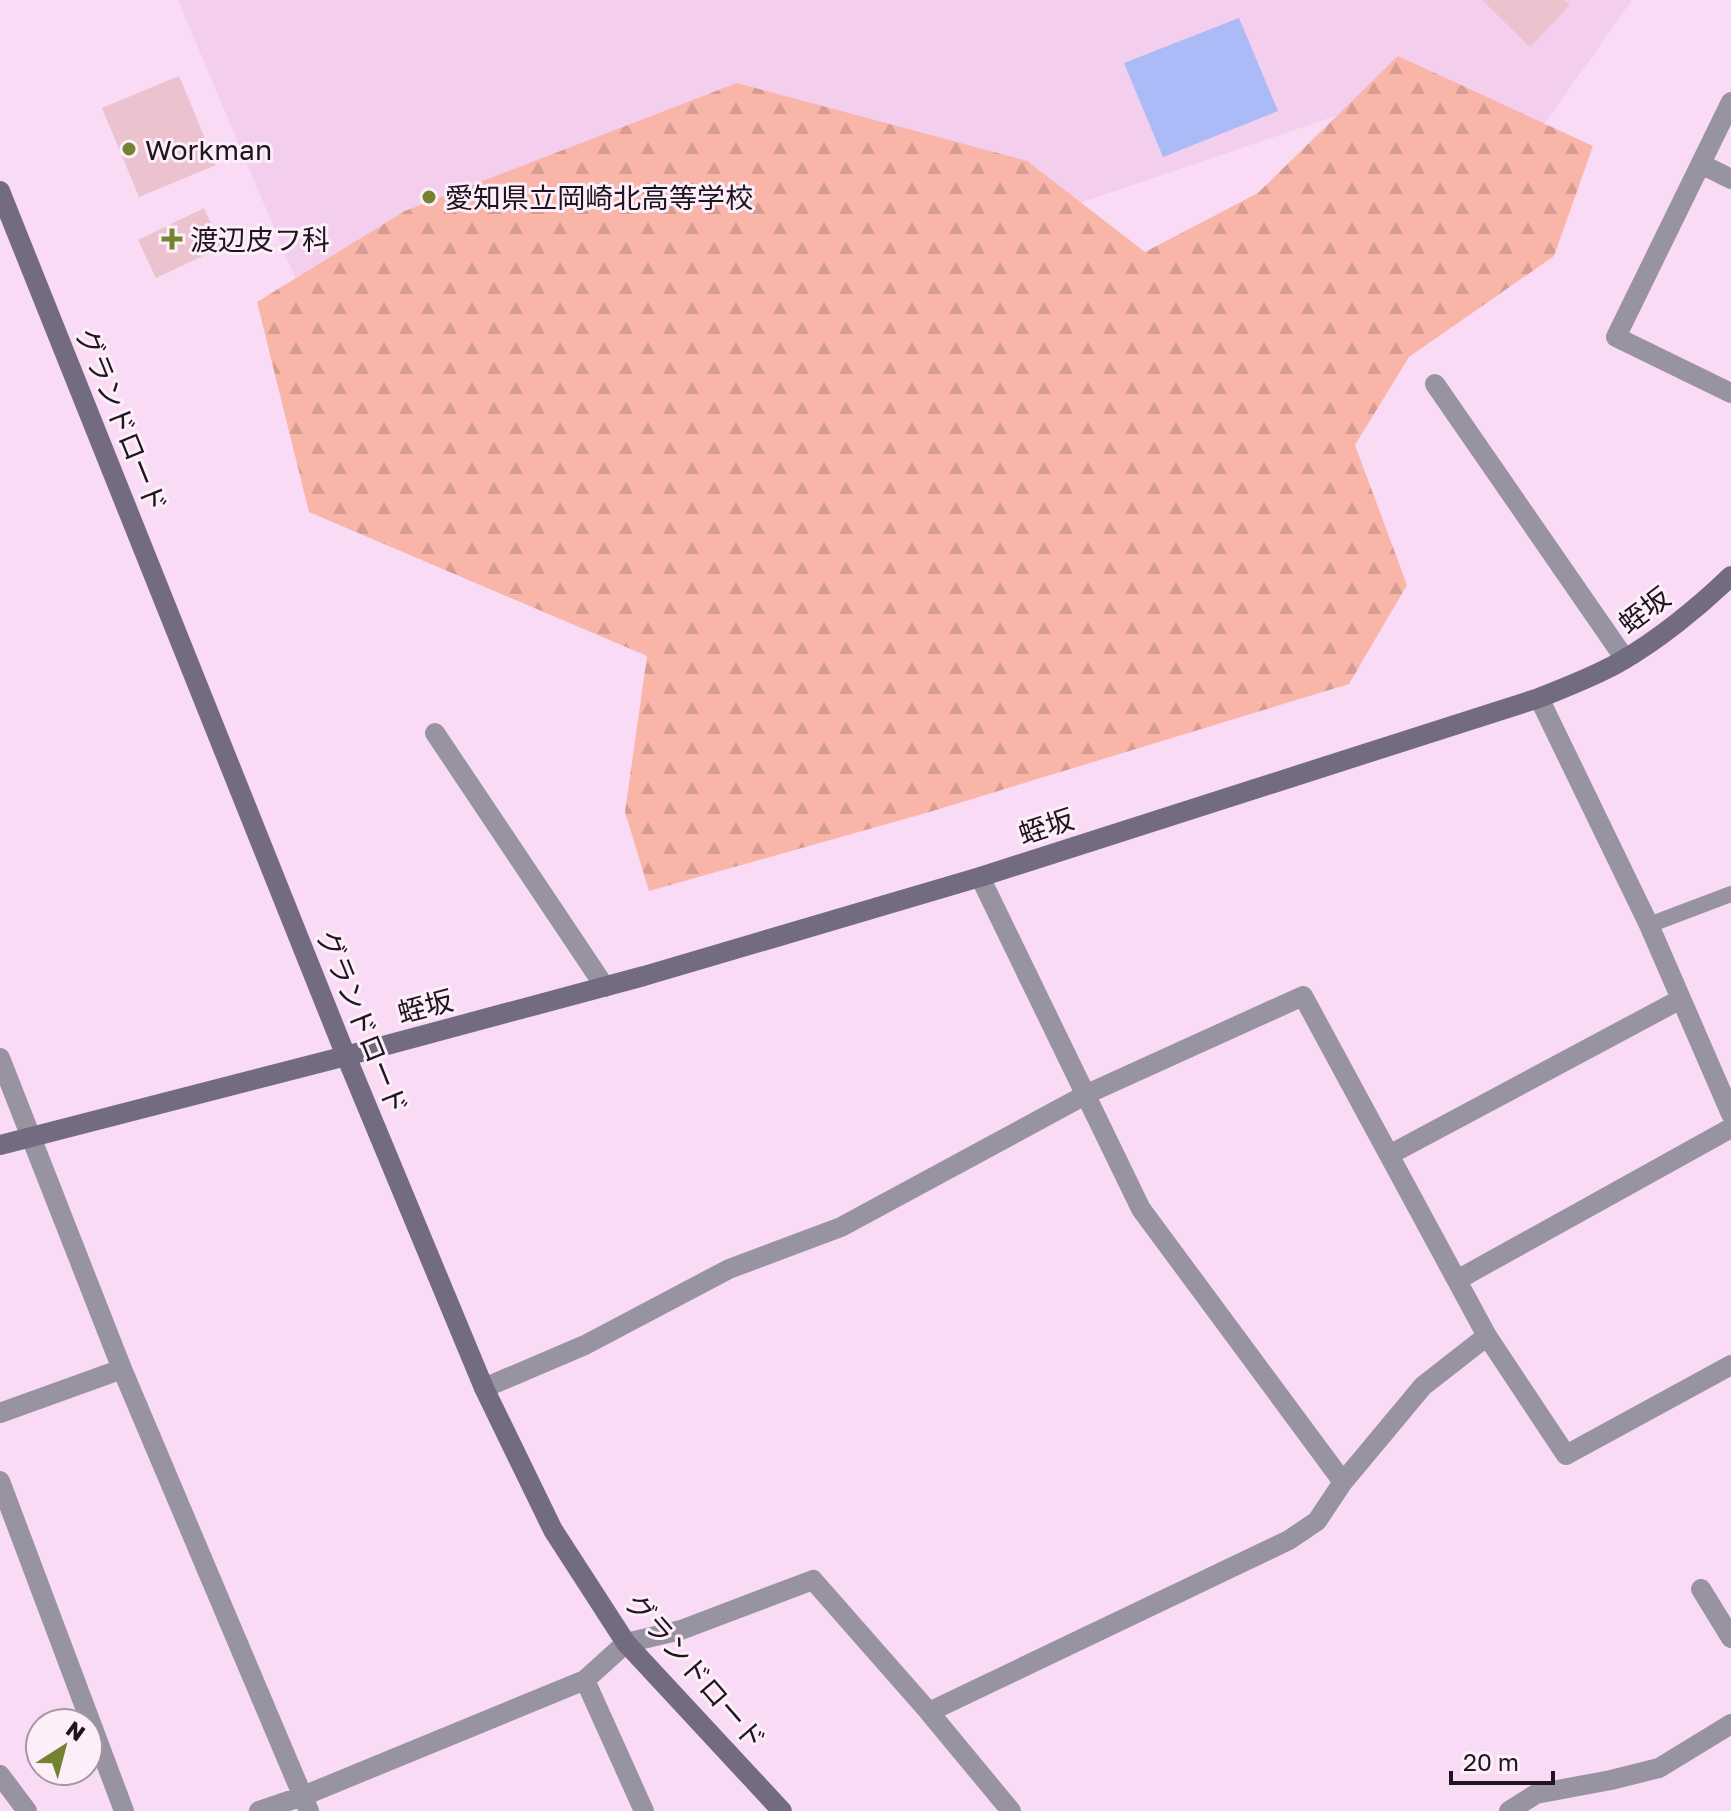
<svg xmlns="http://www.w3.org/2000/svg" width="1731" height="1811" font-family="'Golos Text','Noto Sans JP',sans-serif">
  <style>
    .built { fill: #f3ceed }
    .forest { fill: url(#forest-firs) }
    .water { fill: #abbbf8 }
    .building { fill: #ebc2cd }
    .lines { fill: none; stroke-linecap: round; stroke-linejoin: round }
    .lane { stroke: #9893a1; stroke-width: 16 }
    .street { stroke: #9893a1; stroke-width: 20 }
    .secondary { stroke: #736b80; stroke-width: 20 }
    .poi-dot { fill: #758331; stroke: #fceffa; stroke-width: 3 }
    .labels { text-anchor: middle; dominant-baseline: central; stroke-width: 6; stroke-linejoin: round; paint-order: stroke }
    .poi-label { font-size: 28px; fill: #20151e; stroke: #fceffa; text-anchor: start }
    .street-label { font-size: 28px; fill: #20151e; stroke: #fceffa }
  </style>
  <defs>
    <pattern id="forest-firs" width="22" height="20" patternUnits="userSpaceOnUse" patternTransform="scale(2)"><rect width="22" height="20" fill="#fab5a9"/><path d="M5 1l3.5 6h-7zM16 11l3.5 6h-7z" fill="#d69b91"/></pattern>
  </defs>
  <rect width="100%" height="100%" fill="#fadbf5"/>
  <path class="built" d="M178,0h1454l-111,157 -127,-61 -414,141 -665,88z"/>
  <path class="forest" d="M1398,56l195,90 -39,110 -145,101 -54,88 52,140 -58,99 -423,129 -277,78 -24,-79 22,-156 -338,-144 -52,-210 148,-91 332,-128 290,78 118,91 113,-59z"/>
  <path class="water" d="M1239,18l39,93 -115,46 -39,-94z"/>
  <path class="building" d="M1482,0h82l6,5 -40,42z
    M179,76l37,89 -77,32 -37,-89z
    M204,208l18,39 -66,31 -18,-38z"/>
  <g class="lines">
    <path class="lane" d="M1649,925l82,-31"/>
    <path class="street" d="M1731,102l-115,235 115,56
      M1701,164l30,15
      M1435,384l190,275
      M1539,698l110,227 82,189
      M435,733l170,254
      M980,877l161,332 202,273
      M0,1058l122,311 187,442
      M1389,1155l292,-156
      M1457,1280l274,-152
      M484,1388l101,-43 144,-76 112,-42 246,-133 216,-98 184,340 79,119 165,-90
      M0,1413l122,-44
      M0,1481l124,330
      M1701,1589l30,49
      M929,1712l360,-172 28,-19 26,-39 80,-96 64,-50
      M0,1775l27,36
      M259,1811l44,-15 282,-116
      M644,1811l-59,-131 41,-37 55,-13 132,-50 116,132 82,99
      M1509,1811l27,-17 75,-14 48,-12 72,-44"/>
    <path class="secondary" d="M0,191l346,865 138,332 69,142 73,113 156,168
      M0,1145l346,-89 298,-80 336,-99 559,-179c27,-11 54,-21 79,-35 39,-22 81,-56 113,-87"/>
  </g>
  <g class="poi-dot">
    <circle cx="129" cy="149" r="8"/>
    <circle cx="429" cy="197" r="8"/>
    <path d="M168 227h8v8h8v8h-8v8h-8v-8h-8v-8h8z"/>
  </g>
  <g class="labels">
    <g class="poi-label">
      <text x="145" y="149">Workman</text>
      <text x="445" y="197">愛知県立岡崎北高等学校</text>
      <text x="190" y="239">渡辺皮フ科</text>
    </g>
    <g class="street-label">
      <text transform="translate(122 420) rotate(68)">グランドロード</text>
      <text transform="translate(1644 610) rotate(-37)">蛭坂</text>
      <text transform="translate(1046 826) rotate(-18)">蛭坂</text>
      <text transform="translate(425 1006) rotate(-15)">蛭坂</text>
      <text transform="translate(363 1022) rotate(68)">グランドロード</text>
      <text transform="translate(696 1671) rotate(49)">グランドロード</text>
    </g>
  </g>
  <g transform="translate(64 1747) rotate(36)"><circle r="38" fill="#fceffa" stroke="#a498a2" stroke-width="2"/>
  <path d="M0-6L14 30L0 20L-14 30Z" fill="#758331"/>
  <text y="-12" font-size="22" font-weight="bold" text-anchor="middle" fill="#20151e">N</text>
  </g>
  <path d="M1451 1771v12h102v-12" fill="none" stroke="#20151e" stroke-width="4"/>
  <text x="1463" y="1771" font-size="24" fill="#20151e" stroke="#fceffa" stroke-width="6" paint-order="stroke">20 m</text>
</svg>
